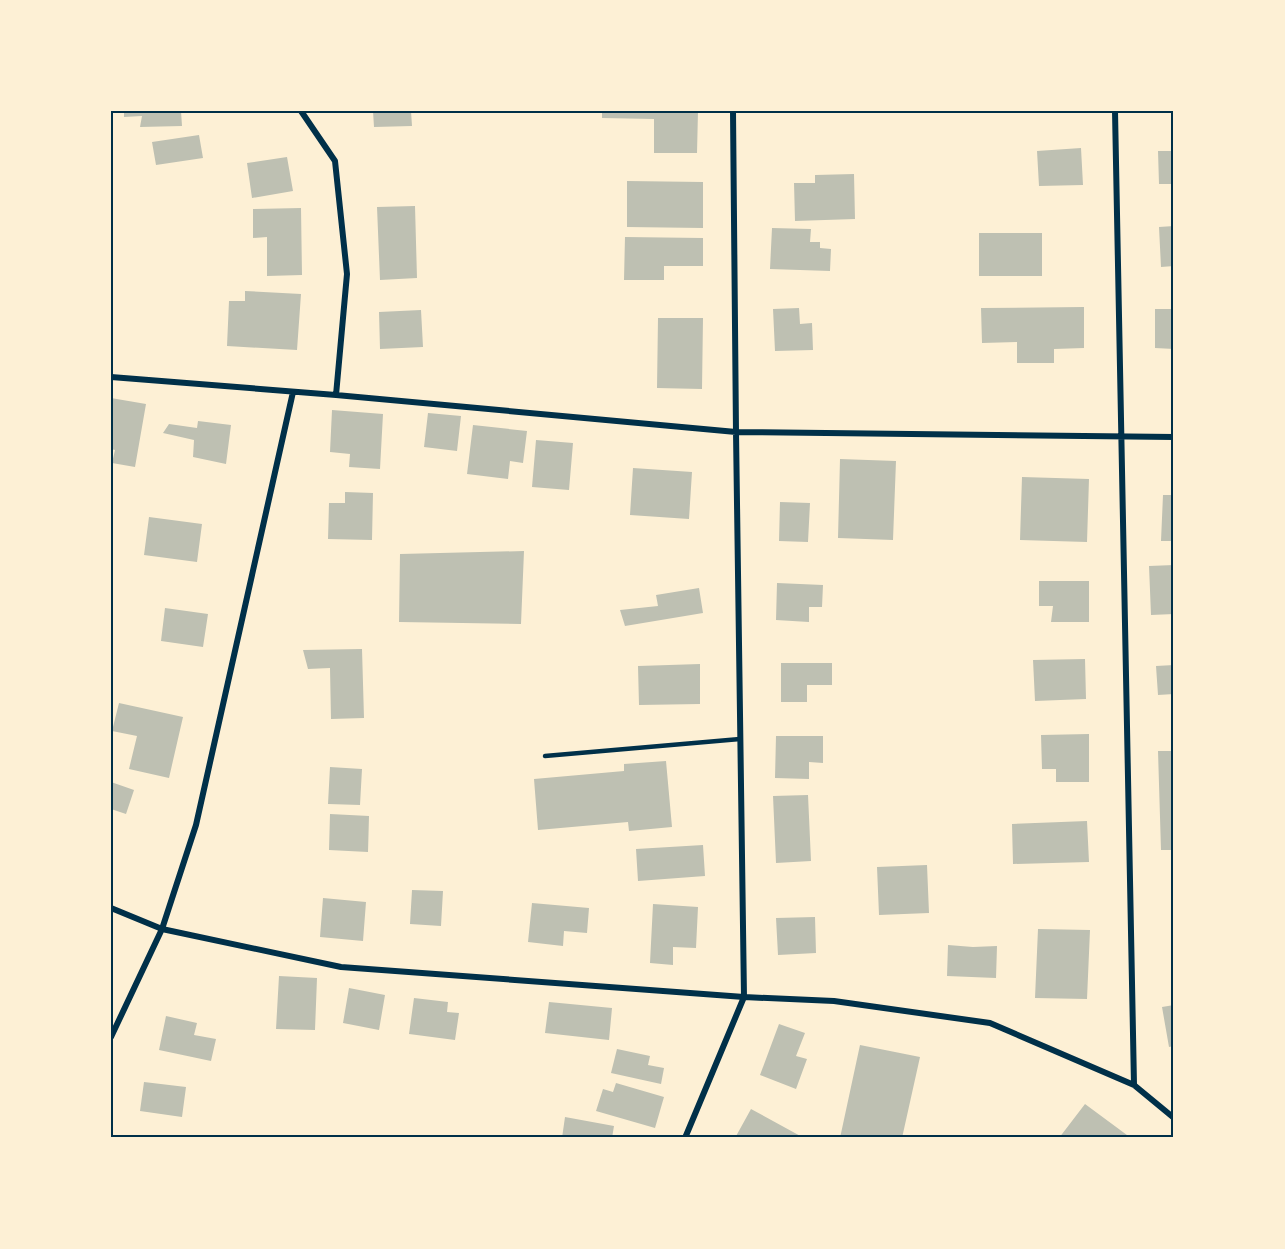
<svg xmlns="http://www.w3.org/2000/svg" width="1285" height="1249" font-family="Rubik,sans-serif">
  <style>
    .building { fill: #bec0b2 }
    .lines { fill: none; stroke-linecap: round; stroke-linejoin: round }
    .service { stroke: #003049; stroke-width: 4.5 }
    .minor { stroke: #003049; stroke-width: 6 }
    .neatline { fill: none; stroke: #003049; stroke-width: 2 }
  </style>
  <rect width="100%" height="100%" fill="#fdf0d5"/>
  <path class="building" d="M124,111h57l1,15 -42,1 2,-11 -18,1z
    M373,111h38l1,15 -38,1z
    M602,111h96l-1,42h-43v-34l-52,-1z
    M199,135l4,23 -47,7 -4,-23z
    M1081,148l2,37 -44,1 -2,-35z
    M1158,151h16v33h-15z
    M287,157l6,34 -41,7 -5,-35z
    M854,174l1,45 -60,2 -1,-38h21v-8z
    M627,181l76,1v46l-76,-1z
    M415,206l2,72 -37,2 -3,-73z
    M301,208l1,67 -35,1v-39l-14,1v-29z
    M1174,226v40l-13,1 -2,-40z
    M772,228l39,1 -1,13h10v6l11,1 -1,22 -60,-2z
    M979,233h63v43h-63z
    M625,237l78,1v28h-39v14h-40z
    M245,291l56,3 -4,56 -70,-4 2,-45h16z
    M1084,307v41l-30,1v14h-37v-21l-35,1 -1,-35z
    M799,308l1,16 12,-1 1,27 -38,1 -2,-42z
    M1155,309h19v40l-19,-1z
    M421,310l2,37 -43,2 -1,-37z
    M658,318h45l-1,71 -45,-1z
    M111,398l35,6 -11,63 -23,-4 3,-13 -4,-1z
    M332,410l51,4 -3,55 -31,-2 1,-13 -20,-2z
    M428,413l33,3 -4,35 -33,-4z
    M198,421l33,4 -5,39 -33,-7 1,-17 -31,-7 6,-9 28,4z
    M473,425l54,6 -4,32 -13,-2 -2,18 -41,-5z
    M536,440l37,3 -4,47 -37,-3z
    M840,459l56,2 -3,79 -55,-2z
    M633,468l59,4 -3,47 -59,-4z
    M1022,477l67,2 -2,63 -67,-2z
    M345,492l28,1 -1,47 -44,-1 1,-36h16z
    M1163,495h11v46h-13z
    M780,502l30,1 -2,39 -29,-1z
    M149,517l53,7 -5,38 -53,-7z
    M524,551l-3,73 -122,-2 1,-68z
    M1174,565v49l-23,1 -2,-49z
    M1039,581h50v41h-38l2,-16h-14z
    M777,583l46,2 -1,22h-13v15l-33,-2z
    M699,588l4,25 -78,13 -5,-16 38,-4 -2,-11z
    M165,608l43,6 -5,33 -42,-6z
    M362,649l2,69 -33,1 -1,-51 -22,1 -5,-19z
    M1085,659l1,40 -51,2 -2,-41z
    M781,663h51v22h-25v17h-26z
    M700,664v40l-61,1 -1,-39z
    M1174,665v29l-16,1 -2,-29z
    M119,703l64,14 -14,61 -40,-9 8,-33 -25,-5z
    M1089,734v48h-33v-13h-14l-1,-34z
    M776,736h47v27l-14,-1v17l-34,-1z
    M1158,751h16v99h-13z
    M666,761l6,66 -43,4 -1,-9 -90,8 -4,-51 90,-8v-7z
    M330,767l32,2 -2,36 -32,-1z
    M111,782l23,8 -8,24 -15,-5z
    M808,795l3,66 -35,2 -3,-67z
    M330,814l39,2 -1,36 -39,-2z
    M1087,821l2,41 -76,2 -1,-40z
    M703,845l2,31 -67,5 -2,-32z
    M927,865l2,48 -50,2 -2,-48z
    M412,890l31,1 -2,35 -31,-2z
    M323,898l43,4 -3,39 -43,-4z
    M532,903l57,5 -2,25 -23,-2 -1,15 -35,-4z
    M653,904l45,3 -2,41 -23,-1v18l-23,-2z
    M815,917l1,36 -38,2 -2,-37z
    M1038,929l52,1 -3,69 -52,-1z
    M948,945l25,2 24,-1 -1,32 -49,-2z
    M279,976l38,2 -2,52 -39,-1z
    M349,988l36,7 -6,35 -36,-7z
    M414,998l34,4 -1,10 12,1 -4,27 -46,-6z
    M549,1002l63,6 -3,32 -64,-7z
    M1174,1005v41l-5,1 -7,-40z
    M166,1016l31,7 -3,12 22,4 -5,22 -52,-11z
    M779,1024l26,9 -9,23 11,3 -11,30 -36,-14z
    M860,1045l60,12 -18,81h-62z
    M617,1049l33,7 -2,9 16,3 -3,16 -50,-11z
    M144,1082l42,5 -4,30 -42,-6z
    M616,1083l48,14 -9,31 -59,-17 7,-22 10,3z
    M1085,1104l46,34h-72z
    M751,1109l53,29h-69z
    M565,1117l49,9 -2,12h-50z"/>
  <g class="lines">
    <path class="service" d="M545,756l195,-17"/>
    <path class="minor" d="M301,111l34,50 12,113 -11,121
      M1115,111l19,974
      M111,377l225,18 400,37 438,5
      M111,908l51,21 179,38 403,30 90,4 156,22 144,62 40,33
      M111,1037l51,-108 34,-104 97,-433
      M685,1138l59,-141 -8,-565 -3,-321"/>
  </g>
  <rect width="1285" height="1249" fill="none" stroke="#fdf0d5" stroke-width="225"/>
  <rect x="112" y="112" width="1060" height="1024" class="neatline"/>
</svg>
